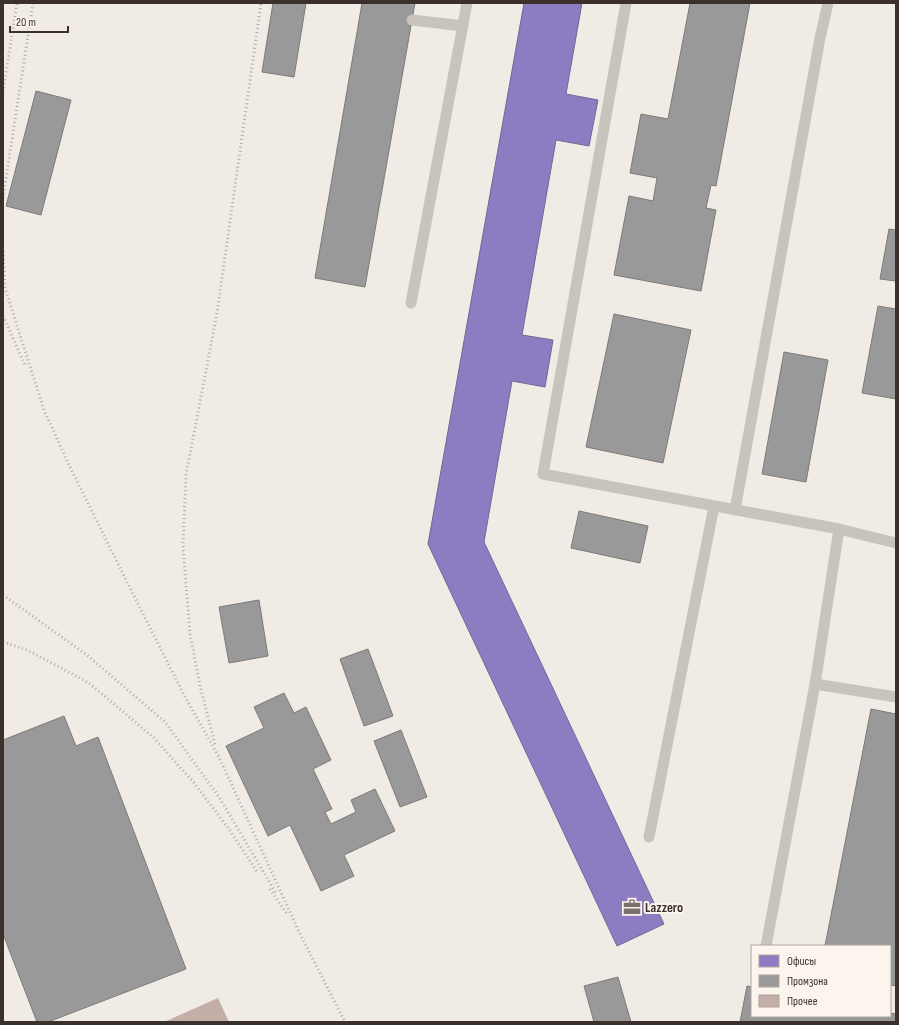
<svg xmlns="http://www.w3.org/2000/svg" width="899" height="1025" font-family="'Sofia Sans Condensed',sans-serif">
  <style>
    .offices { fill: #8e7cc3; stroke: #756595 }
    .industry { fill: #999; stroke: #7d7a78 }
    .building { fill: #c3afa7 }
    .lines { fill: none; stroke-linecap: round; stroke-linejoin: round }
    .lane { stroke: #c9c3be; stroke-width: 11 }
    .rail { stroke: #b1aca8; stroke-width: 3; stroke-dasharray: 1 3; stroke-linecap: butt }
    .labels { text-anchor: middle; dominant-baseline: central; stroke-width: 4; stroke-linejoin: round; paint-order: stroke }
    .poi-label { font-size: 14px; font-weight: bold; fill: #3b302b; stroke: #fbf5ee; text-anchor: start }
  </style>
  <rect width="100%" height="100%" fill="#f0ebe5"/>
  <path class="offices" d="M524,3h58l-16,91 32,6 -9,46 -33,-6 -34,195 31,5 -8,47 -33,-6 -28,161 180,382 -47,22 -189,-402z"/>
  <path class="industry" d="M273,3h33l-12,74 -32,-5z
    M362,3h53l-50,284 -50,-9z
    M690,3h60l-34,183 -5,-1 -5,23 10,2 -15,81 -87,-16 15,-79 24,5 4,-23 -27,-5 11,-59 27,5z
    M36,91l35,9 -30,115 -35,-9z
    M889,229l7,1v51l-16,-2z
    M878,306l18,3v90l-34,-6z
    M614,314l77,16 -28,133 -77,-16z
    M784,352l44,8 -22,122 -44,-8z
    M579,511l69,15 -8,37 -69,-15z
    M259,600l9,56 -39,7 -10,-56z
    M368,649l25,67 -29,10 -24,-67z
    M284,693l10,20 12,-6 25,53 -18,9 19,40 -7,3 6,12 25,-12 -5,-12 24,-11 20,42 -51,24 10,21 -33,15 -31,-66 -22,11 -42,-90 38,-18 -10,-21z
    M871,709l25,5v272l-6,-1v-39h-65z
    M64,716l12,30 22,-9 88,232 -138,53h-11l-34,-88v-194z
    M401,730l26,67 -27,10 -26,-66z
    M618,977l13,45h-37l-10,-36z
    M747,986l5,1v29h138v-3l6,1v8h-156z"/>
  <path class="building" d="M218,998l11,24h-65z"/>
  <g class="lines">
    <path class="lane" d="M626,3l-83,471 296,55
      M412,20l51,6
      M411,303l56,-300
      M735,510l85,-472 8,-35
      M815,684l81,13
      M649,837l65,-331
      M766,946l49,-262 24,-155 57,14"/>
    <path class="rail" d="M3,92l14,-89
      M3,198l30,-195
      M3,251l2,37 39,122 25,55 62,125 53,105 35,62 81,177 45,88
      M3,316l22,49
      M3,595l84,60 78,67 54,75 57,96
      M3,642l24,8 62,33 65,55 40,45 35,46 29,44
      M215,744l-15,-58 -10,-52 -7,-88 3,-71 31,-162 44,-310
      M270,889l17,25"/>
  </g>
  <defs>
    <g id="office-bare" transform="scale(1.38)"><path d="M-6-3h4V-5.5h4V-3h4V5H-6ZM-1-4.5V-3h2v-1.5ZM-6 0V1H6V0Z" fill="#7a716c" stroke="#fbf5ee" stroke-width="2.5" paint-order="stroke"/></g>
  </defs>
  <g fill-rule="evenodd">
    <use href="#office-bare" x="632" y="907"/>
  </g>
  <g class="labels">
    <g class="poi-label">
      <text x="645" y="907">Lazzero</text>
    </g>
  </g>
  <rect width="899" height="1025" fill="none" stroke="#3b302b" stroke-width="8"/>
  <rect x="751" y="945" width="140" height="72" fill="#fbf5ee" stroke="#aea6a0"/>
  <rect x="759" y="955" width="20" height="12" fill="#8e7cc3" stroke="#aea6a0"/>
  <text x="787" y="965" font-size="12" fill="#3b302b">Офисы</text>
  <rect x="759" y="975" width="20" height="12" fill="#999999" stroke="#aea6a0"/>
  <text x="787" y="985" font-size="12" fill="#3b302b">Промзона</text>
  <rect x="759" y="995" width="20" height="12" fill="#c3afa7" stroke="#aea6a0"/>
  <text x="787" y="1005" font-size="12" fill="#3b302b">Прочее</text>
  <path d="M10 26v6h58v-6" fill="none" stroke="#3b302b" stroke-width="2"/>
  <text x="16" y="26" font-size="12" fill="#3b302b" stroke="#fbf5ee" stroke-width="3" paint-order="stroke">20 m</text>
</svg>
